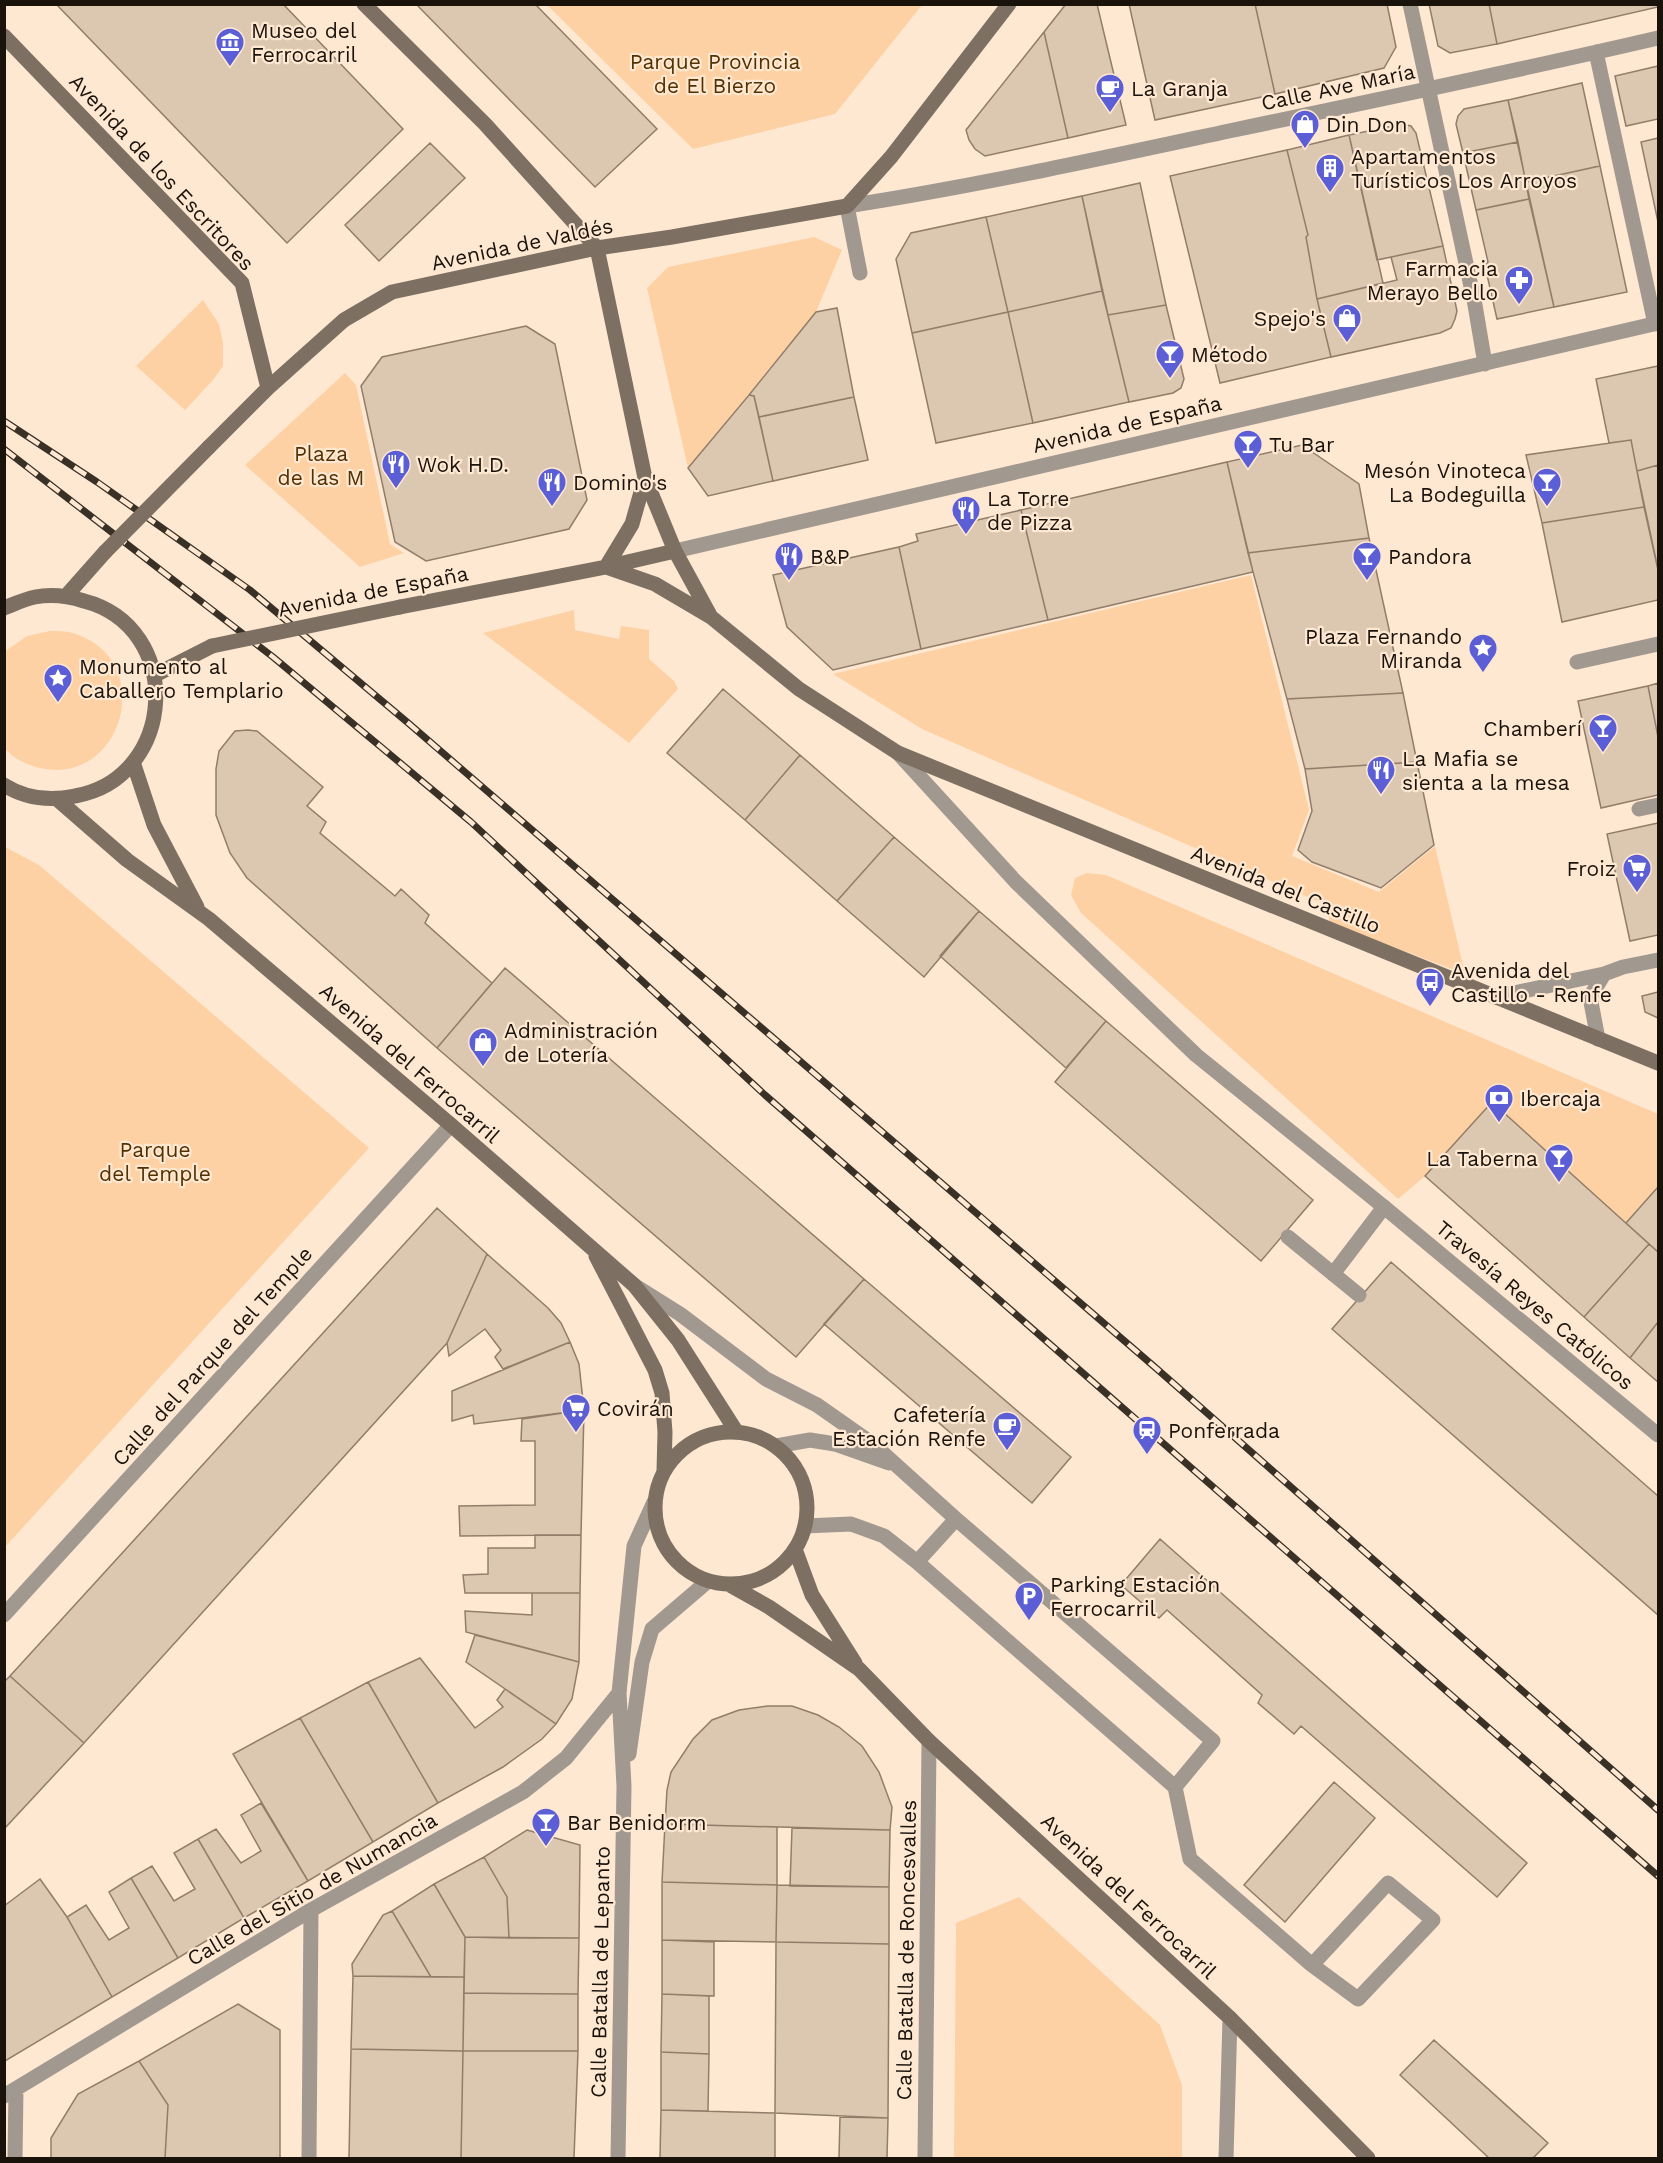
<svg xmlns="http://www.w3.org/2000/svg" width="1663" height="2163" font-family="'Work Sans',sans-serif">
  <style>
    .green { fill: #fdd1a3 }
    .building { fill: #dcc7b1; stroke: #917d69; stroke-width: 1.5 }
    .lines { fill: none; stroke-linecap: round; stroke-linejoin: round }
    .lane { stroke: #a1988f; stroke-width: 15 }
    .street { stroke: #a1988f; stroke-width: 15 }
    .secondary { stroke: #7d7062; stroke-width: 15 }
    .rail-casing { stroke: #393026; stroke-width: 7 }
    .rail { stroke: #ffe8d2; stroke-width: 4.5; stroke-dasharray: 14; stroke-linecap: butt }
    .secondary-bridge { stroke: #7d7062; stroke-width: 15 }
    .labels { text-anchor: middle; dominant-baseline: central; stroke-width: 4.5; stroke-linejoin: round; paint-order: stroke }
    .poi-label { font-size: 21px; fill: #1a130b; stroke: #ffe8d2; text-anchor: start }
    .park-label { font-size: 21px; fill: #533000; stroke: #ffe8d2 }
    .street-label { font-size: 21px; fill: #1a130b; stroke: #ffe8d2 }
  </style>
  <rect width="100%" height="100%" fill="#ffe8d2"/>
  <path class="green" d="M547,5h375l-87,109 -142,35z
    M814,237l28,13 -26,62 -128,156 -41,-180 21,-21z
    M203,300l16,24 4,19v23l-10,14 -28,30 -49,-44z
    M345,373l11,12 34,159 14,9 -44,14 -115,-102z
    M1251,575l58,235 -17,46 87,36 56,-46 30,128 -135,-51 -4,-18 -404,-176 -89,-55z
    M574,610l1,20 44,9 2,-13 28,4v29l25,22 4,8 -49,54 -146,-110z
    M50,631c7,0 16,0 23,2 86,26 50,154 -33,135 -12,-3 -27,-9 -35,-20l-1,-96 23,-16z
    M5,847l34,18 330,283 -364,399z
    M1087,873l19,2 552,239v73l-32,36 -134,-120 -67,73 -27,23 -317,-286 -10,-18 4,-17z
    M1019,1897l141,128 22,60v73h-228l2,-235z"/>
  <path class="building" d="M56,4h227l120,125 -116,114z
    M416,4h119l122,125 -62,58z
    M1066,4h31l29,121 -58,13 -24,-106z
    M1129,4h126l20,90 -120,26z
    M1255,4h132l9,43 -12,21 -109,26z
    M1429,4h60l8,40 -47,9 -12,-7z
    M1489,4h169v3l-161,37z
    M1044,32l24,106 -83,18 -10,-7 -6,-9 -3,-10z
    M1658,66v53l-32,7 -11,-50z
    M1582,83l18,83 -74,16 -18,-82z
    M1508,100l10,42 -55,11 -7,-29 2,-8 6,-7z
    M1402,124l9,2 5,7 27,113 -66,14 -28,-125z
    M1349,135l34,148 -66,16 -11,-62 2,-2 -21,-85z
    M1658,138v84l-17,-80z
    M1518,142l11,57 -53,11 -13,-57z
    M430,143l35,35 -86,83 -34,-36z
    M1287,150l21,85 -2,2 11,62 14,58 -111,26 -50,-207z
    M1600,166l27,126 -73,15 -28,-125z
    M1140,183l26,122 -58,10 -26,-119z
    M1082,196l20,95 -94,21 -22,-95z
    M1529,199l25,108 -57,12 -12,-53 3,-4 -12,-52z
    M986,217l22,95 -96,21 -16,-74 15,-26z
    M1443,246l14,65 -2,8 -4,9 -11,5 -109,24 -14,-58 80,-19 -6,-23z
    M1102,291l27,111 -96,21 -25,-111z
    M1166,305l18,74 -3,9 -8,5 -44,9 -21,-87z
    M837,308l17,89 -95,20 -5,-21 -5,-1 67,-83z
    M1008,312l25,111 -97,20 -24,-110z
    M526,326l29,18 32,156 -18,29 -143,32 -31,-19 -34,-156 21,-29z
    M1658,366v99l-21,6 -6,-31 -22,3 -13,-64z
    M749,395l5,1 19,85 -65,15 -20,-28z
    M854,397l14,63 -95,21 -14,-64z
    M1631,440l13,67 -102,16 -16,-68z
    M1302,445l57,39 10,54 -121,15 -21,-91z
    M1227,462l26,110 -205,48 -27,-110z
    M1658,465v104l-21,-98z
    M1644,507l14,63v30l-96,22 -20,-99z
    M1021,510l27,110 -127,29 -22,-102 19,-6 -2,-7z
    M1369,538l34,155 -116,6 -39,-146z
    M899,547l22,102 -88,21 -46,-43 -14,-52z
    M1658,683v54l-10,-51z
    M1648,686l10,51v58l-57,13 -23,-107z
    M723,689l77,66 -55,65 -78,-67z
    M1403,693l14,69 -112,7 -18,-70z
    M248,730l9,1 66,56 -16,19 19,16 -6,11 75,63 6,-7 28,26 -4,8 67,60 -55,65 -190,-170 -17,-25 -14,-38v-46l3,-18 16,-20z
    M800,755l94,82 -57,64 -92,-81z
    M1417,762l17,83 -53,43 -69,-26 -14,-12 14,-39 -7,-42z
    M1658,823v112l-28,6 -23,-107z
    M894,837l85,74 -55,66 -87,-76z
    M979,911l127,110 -40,47 -126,-112z
    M505,968l359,311 -68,78 -359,-309z
    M1658,992v26l-13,-6 -3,-16z
    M1106,1021l207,179 -52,61 -206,-179z
    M1492,1102l157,142 -65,73 -159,-141z
    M1658,1187v65l-32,-29z
    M437,1208l50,46 -40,89 -363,400 -74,-67z
    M1649,1244l9,8v70l-28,36 -46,-41z
    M487,1254l61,54 13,15 9,19 -67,27 -8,-12 6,-7 -16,-21 -36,27 -2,-13z
    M1391,1262l267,234v119l-326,-286z
    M864,1279l207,178 -39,46 -208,-179z
    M1658,1322v60l-28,-24z
    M570,1342l9,22 5,46 -110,14 -1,-9 -21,6v-30z
    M584,1410l-3,125 -121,1 -1,-30 76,-1v-64h-14l1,-22z
    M535,1535h46l-1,58h-115l-2,-18 25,-1v-26h47z
    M1160,1539l367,324 -30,34 -196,-171 -7,8 -36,-31 4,-8 -95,-85 -8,8 -38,-33z
    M532,1593h48l-1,69 -113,-30 -1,-21 67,4z
    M475,1635l104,27 -7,37 -16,25 -90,-62z
    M420,1658l55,70 28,-21 -6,-7 8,-11 51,35 -14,15 -39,28 -65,36 -70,-121z
    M10,1676l74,67 -80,86v-147z
    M368,1682l70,121 -65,39 -73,-124z
    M768,1706h24l26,9 21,12 23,19 17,26 13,35 -2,23 -225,-6 2,-34 4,-18 22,-33 19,-19 27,-10z
    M300,1718l73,124 -65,39 -75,-127z
    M1334,1782l41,36 -90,104 -41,-37z
    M261,1803l47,78 -64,37 -46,-79 18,-10 25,34 20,-12 -20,-36z
    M665,1824l112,3v58l-115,-3z
    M792,1828l98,2 -1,57 -99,-1z
    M527,1830l53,15 -1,93h-70l-2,-41 -23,-40z
    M198,1839l46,79 -66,40 -47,-80 21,-12 22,35 21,-12 -21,-36z
    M484,1857l23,40 2,41 -44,-1 -31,-53z
    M131,1878l47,80 -66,39 -45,-80 19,-12 23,35 20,-12 -20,-36z
    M40,1879l27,38 45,80 -107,64 -1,-155z
    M662,1882l115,3 -1,57 -114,-2z
    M434,1884l31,53 -1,40h-33l-39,-66z
    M777,1885l112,2v57l-113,-2z
    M392,1911l39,66 -78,-1 -1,-12 31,-49z
    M465,1937l114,1 -1,56 -114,-1z
    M662,1940l52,2v54l-52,-2z
    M776,1942l113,2 -1,174 -113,-5z
    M353,1976l111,1 -1,74 -112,-2z
    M464,1993l114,1v57h-115z
    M662,1994l47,2v58l-48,-2z
    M238,2004l42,26v128h-115l3,-53 -29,-44z
    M1434,2040l114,103 -15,15h-44l-89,-83z
    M351,2049l112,2 -2,107h-112z
    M463,2051h115l-4,107h-113z
    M661,2052l48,2 -1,57 -47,-1z
    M139,2061l29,44 -3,53h-114v-20l27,-44z
    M661,2110l114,3v45h-115z
    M840,2117l48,1 -1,40h-48z"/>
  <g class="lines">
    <path class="lane" d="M1288,1237l71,58
      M1333,1274l51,-67
      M637,1287l43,27 86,65 51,26 57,40 82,74 257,222 -38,46
      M776,1446l34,-6 25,4 54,19
      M805,1526l46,-2 33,12 33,26 258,225 15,72 122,106 46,34 75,-79 -45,-37 -76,82
      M917,1562l39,-43"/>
    <path class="street" d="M1410,4l65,301 10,59
      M1596,52l59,272
      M860,273l-13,-67c129,-20 256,-48 382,-75 144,-30 287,-60 429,-93
      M675,551l983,-228
      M1577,662l81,-18
      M898,753l118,129 180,173 188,152 274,228
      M1639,809l19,-4
      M1495,997l109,-23 19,-7 35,-7
      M1598,1039l-8,-42 14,-23
      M4,1615l447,-490
      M629,1754l13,-92 10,-33 56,-48
      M4,2096l307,-186 212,-118 43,-34 53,-65
      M15,2158l1,-69
      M309,2158l2,-248
      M618,2158l6,-372 -5,-93 15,-147 20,-44
      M925,2158l4,-417
      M1226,2158l4,-140"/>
    <path class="secondary" d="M364,4l121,120 112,124 48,230 30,73 36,66 88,72 99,64 760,310
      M4,36l238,247 26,105
      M209,447l59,-59 76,-68 48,-28 205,-44 75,-11 175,-31 44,-49 118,-153
      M606,567l49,17 56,33
      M606,567l26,-43 13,-46
      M66,596l39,-44
      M400,607l206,-40 69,-16
      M4,608c10,-4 21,-9 31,-11 16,-3 33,-1 49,4 101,26 93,177 -9,195 -24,5 -49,3 -71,-11
      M155,675l57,-29
      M133,762l21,63 43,82
      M57,799l70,61 82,59 242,206 183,160 44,55 58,91
      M596,1256l59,114 7,23 3,39 -1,39
      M655 1508a76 76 0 1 1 152 0a76 76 0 1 1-152 0Z
      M795,1549l17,46 43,68
      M728,1584l41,23 90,62 70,72 301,277 138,140"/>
    <g class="rail-casing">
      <path id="rail" d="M4,421l93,61 153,108 157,132 750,647 501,441
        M4,449l269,208 198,165 294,273 893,781"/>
    </g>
    <use href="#rail" class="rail"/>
    <path class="secondary-bridge" d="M105,552l104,-105
      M212,646l188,-39"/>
  </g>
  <defs>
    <g id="museum-pin" transform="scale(1.5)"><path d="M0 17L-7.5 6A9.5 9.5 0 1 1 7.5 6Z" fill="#5c5ed6" stroke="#ffe8d2"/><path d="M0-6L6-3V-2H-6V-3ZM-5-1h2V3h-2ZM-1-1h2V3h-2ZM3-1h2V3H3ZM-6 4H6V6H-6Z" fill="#fff"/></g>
    <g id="cafe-pin" transform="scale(1.5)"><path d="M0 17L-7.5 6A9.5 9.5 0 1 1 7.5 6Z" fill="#5c5ed6" stroke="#ffe8d2"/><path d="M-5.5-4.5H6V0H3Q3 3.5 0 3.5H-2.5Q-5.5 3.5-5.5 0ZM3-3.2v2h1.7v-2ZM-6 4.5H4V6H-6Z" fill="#fff"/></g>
    <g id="shop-pin" transform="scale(1.5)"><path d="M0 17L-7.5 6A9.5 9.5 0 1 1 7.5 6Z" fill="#5c5ed6" stroke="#ffe8d2"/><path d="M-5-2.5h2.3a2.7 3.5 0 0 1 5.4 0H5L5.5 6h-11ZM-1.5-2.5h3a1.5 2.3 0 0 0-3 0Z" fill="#fff"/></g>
    <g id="building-pin" transform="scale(1.5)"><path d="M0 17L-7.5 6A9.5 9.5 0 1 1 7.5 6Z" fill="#5c5ed6" stroke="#ffe8d2"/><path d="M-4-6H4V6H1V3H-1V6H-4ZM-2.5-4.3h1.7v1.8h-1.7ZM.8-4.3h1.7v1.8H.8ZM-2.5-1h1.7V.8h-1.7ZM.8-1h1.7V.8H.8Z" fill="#fff"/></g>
    <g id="pharmacy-pin" transform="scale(1.5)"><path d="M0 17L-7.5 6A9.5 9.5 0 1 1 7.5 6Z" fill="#5c5ed6" stroke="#ffe8d2"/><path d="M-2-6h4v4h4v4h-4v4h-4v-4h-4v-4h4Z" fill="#fff"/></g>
    <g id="bar-pin" transform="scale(1.5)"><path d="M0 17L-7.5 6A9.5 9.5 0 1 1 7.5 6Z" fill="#5c5ed6" stroke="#ffe8d2"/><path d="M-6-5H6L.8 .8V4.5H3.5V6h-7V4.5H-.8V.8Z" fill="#fff"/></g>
    <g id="restaurant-pin" transform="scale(1.5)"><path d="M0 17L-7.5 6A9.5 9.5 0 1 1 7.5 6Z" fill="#5c5ed6" stroke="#ffe8d2"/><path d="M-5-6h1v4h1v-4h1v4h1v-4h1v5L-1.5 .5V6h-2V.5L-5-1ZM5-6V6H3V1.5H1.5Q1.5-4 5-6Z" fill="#fff"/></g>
    <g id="sight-pin" transform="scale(1.5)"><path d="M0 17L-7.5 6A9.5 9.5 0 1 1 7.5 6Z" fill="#5c5ed6" stroke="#ffe8d2"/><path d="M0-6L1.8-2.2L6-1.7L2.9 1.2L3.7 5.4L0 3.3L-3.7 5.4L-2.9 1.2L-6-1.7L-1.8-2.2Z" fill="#fff"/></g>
    <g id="supermarket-pin" transform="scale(1.5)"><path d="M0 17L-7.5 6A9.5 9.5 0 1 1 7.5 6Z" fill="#5c5ed6" stroke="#ffe8d2"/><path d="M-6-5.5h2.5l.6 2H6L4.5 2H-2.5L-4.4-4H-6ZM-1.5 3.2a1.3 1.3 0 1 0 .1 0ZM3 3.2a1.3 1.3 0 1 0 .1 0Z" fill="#fff"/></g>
    <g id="bus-pin" transform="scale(1.5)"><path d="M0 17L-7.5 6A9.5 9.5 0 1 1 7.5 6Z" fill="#5c5ed6" stroke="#ffe8d2"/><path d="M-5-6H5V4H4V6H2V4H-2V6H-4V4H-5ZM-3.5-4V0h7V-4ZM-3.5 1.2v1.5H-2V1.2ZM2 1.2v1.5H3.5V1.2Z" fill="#fff"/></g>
    <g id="bank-pin" transform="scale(1.5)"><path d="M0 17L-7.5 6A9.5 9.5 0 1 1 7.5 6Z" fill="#5c5ed6" stroke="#ffe8d2"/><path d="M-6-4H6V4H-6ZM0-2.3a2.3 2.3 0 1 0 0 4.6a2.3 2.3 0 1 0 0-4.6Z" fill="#fff"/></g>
    <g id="station-pin" transform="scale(1.5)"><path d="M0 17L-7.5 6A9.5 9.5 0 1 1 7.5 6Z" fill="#5c5ed6" stroke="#ffe8d2"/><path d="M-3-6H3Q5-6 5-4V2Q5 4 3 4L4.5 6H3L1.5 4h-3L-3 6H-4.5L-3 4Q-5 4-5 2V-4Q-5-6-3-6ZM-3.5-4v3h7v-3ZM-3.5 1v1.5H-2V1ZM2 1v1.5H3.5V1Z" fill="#fff"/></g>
    <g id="parking-pin" transform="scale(1.5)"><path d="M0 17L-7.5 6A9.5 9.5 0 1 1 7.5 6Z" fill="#5c5ed6" stroke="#ffe8d2"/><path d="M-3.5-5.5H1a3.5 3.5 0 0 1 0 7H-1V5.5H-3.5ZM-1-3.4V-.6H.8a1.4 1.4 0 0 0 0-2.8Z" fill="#fff"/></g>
  </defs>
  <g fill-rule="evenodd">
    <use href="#museum-pin" x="230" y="42"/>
    <use href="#cafe-pin" x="1110" y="88"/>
    <use href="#shop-pin" x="1305" y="124"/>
    <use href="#building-pin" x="1330" y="168"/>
    <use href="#pharmacy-pin" x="1519" y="280"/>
    <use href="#shop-pin" x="1347" y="318"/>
    <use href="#bar-pin" x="1170" y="354"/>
    <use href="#bar-pin" x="1248" y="444"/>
    <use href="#restaurant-pin" x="396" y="464"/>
    <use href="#restaurant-pin" x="552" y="482"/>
    <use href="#bar-pin" x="1547" y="482"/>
    <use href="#restaurant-pin" x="966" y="510"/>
    <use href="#restaurant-pin" x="789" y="556"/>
    <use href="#bar-pin" x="1367" y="556"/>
    <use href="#sight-pin" x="1483" y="648"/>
    <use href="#sight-pin" x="58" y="678"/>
    <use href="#bar-pin" x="1603" y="728"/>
    <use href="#restaurant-pin" x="1381" y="770"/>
    <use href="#supermarket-pin" x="1637" y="868"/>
    <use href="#bus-pin" x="1430" y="982"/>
    <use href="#shop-pin" x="483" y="1042"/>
    <use href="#bank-pin" x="1499" y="1098"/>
    <use href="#bar-pin" x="1559" y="1158"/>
    <use href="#supermarket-pin" x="576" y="1408"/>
    <use href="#cafe-pin" x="1007" y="1426"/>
    <use href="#station-pin" x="1147" y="1430"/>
    <use href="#parking-pin" x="1029" y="1596"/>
    <use href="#bar-pin" x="546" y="1822"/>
  </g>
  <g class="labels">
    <g class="poi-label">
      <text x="251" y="30">Museo del<tspan x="251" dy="24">Ferrocarril</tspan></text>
      <text x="1131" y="88">La Granja</text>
      <text x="1326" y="124">Din Don</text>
      <text x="1351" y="156">Apartamentos<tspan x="1351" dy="24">Turísticos Los Arroyos</tspan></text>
      <text x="1498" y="268" text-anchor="end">Farmacia<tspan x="1498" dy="24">Merayo Bello</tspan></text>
      <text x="1326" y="318" text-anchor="end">Spejo's</text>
      <text x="1191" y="354">Método</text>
      <text x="1269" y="444">Tu Bar</text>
      <text x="417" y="464">Wok H.D.</text>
      <text x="1526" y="470" text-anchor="end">Mesón Vinoteca<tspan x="1526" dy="24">La Bodeguilla</tspan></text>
      <text x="573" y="482">Domino's</text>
      <text x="987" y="498">La Torre<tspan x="987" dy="24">de Pizza</tspan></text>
      <text x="810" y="556">B&amp;P</text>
      <text x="1388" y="556">Pandora</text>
      <text x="1462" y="636" text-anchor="end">Plaza Fernando<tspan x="1462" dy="24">Miranda</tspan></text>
      <text x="79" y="666">Monumento al<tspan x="79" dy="24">Caballero Templario</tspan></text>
      <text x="1582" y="728" text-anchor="end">Chamberí</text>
      <text x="1402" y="758">La Mafia se<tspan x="1402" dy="24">sienta a la mesa</tspan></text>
      <text x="1616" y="868" text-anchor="end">Froiz</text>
      <text x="1451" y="970">Avenida del<tspan x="1451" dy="24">Castillo - Renfe</tspan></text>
      <text x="504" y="1030">Administración<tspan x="504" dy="24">de Lotería</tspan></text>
      <text x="1520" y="1098">Ibercaja</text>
      <text x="1538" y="1158" text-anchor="end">La Taberna</text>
      <text x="597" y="1408">Covirán</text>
      <text x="986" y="1414" text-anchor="end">Cafetería<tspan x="986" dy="24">Estación Renfe</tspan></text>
      <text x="1168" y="1430">Ponferrada</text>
      <text x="1050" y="1584">Parking Estación<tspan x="1050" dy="24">Ferrocarril</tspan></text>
      <text x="567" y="1822">Bar Benidorm</text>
    </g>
    <g class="park-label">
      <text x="715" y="61">Parque Provincia<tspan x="715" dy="24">de El Bierzo</tspan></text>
      <text x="321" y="453">Plaza<tspan x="321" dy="24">de las M</tspan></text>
      <text x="155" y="1149">Parque<tspan x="155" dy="24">del Temple</tspan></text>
    </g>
    <g class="street-label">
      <text transform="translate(1338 87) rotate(-12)">Calle Ave María</text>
      <text transform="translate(162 172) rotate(47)">Avenida de los Escritores</text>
      <text transform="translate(522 244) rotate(-12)">Avenida de Valdés</text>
      <text transform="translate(1127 424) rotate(-13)">Avenida de España</text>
      <text transform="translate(373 591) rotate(-11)">Avenida de España</text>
      <text transform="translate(1286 889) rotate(22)">Avenida del Castillo</text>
      <text transform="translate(410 1063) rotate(41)">Avenida del Ferrocarril</text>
      <text transform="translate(1535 1305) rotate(40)">Travesía Reyes Católicos</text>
      <text transform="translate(212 1356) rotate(-48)">Calle del Parque del Temple</text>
      <text transform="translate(312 1889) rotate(-30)">Calle del Sitio de Numancia</text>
      <text transform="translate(1129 1896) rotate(43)">Avenida del Ferrocarril</text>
      <text transform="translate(906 1950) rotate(-89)">Calle Batalla de Roncesvalles</text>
      <text transform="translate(600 1972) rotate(-89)">Calle Batalla de Lepanto</text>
    </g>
  </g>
  <rect width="1663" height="2163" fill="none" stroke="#1a130b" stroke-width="12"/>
</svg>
